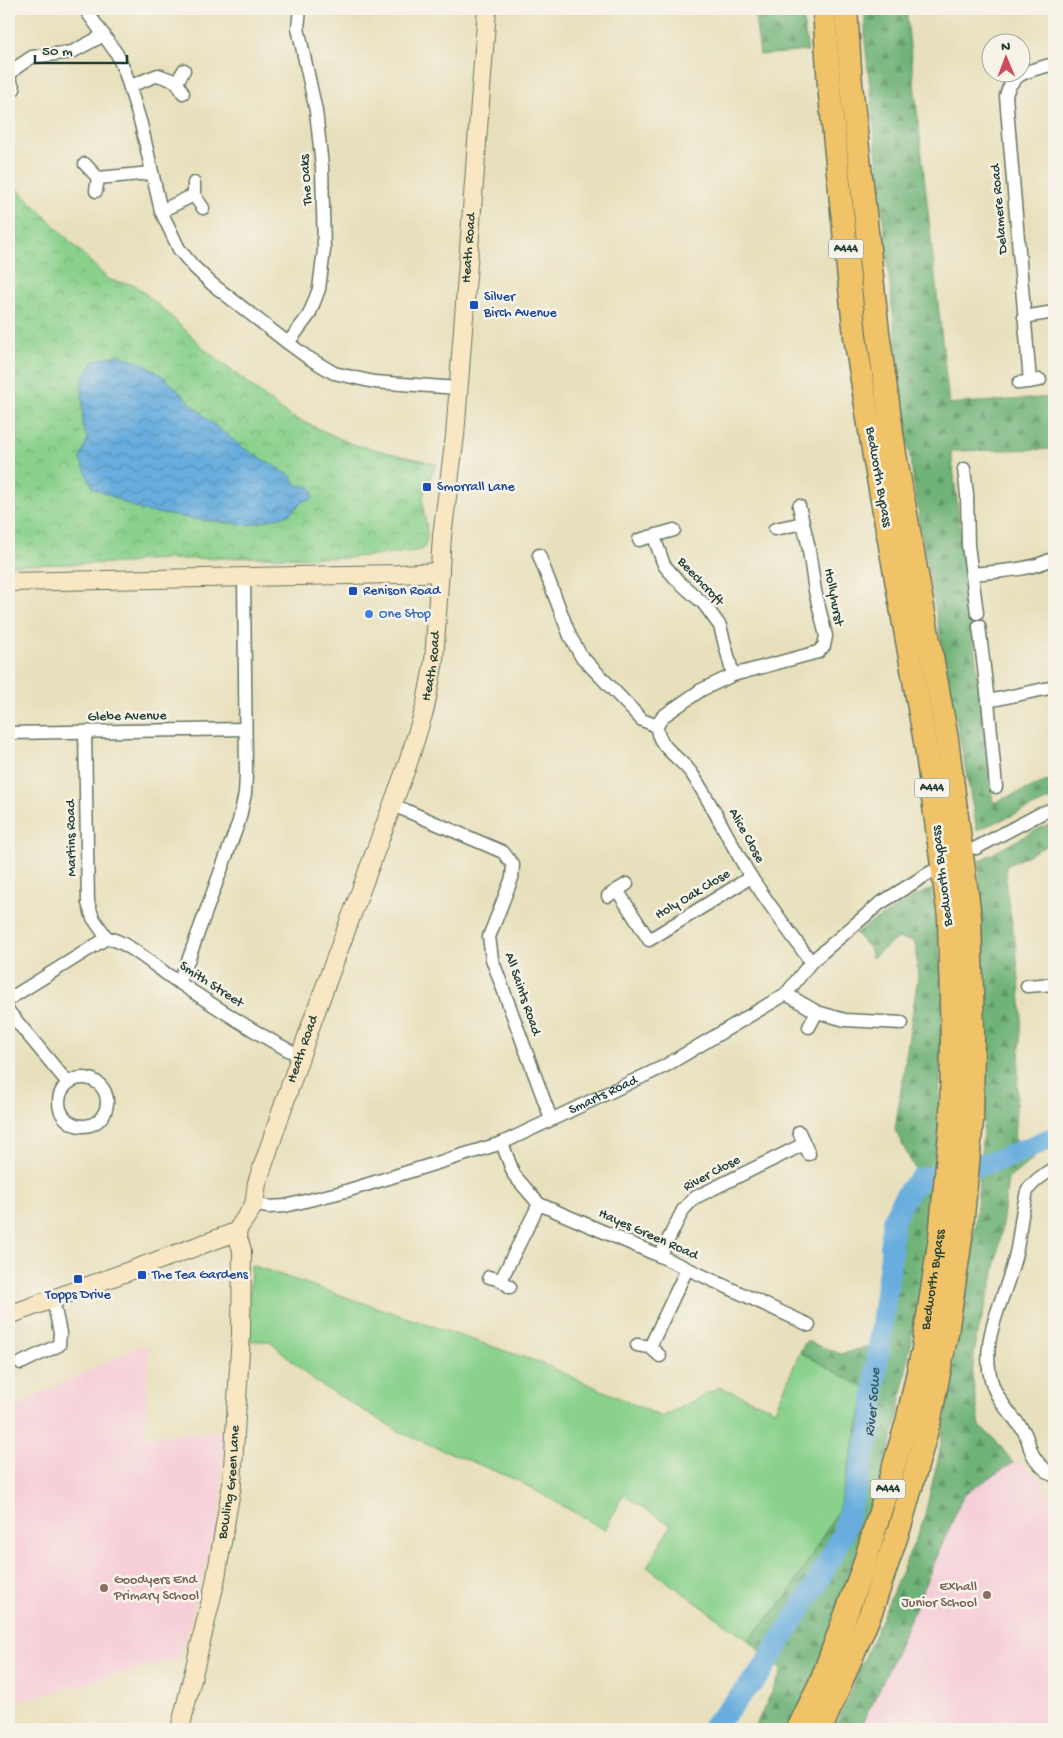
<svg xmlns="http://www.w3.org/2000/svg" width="1063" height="1738" font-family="'Gochi Hand',sans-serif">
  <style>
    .built { fill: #f6cfd8 }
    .green { fill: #8ad18c; stroke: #548760 }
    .forest { fill: url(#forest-firs); stroke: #477856 }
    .park { fill: url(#park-crowns); stroke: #548760 }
    .water { fill: url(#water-waves); stroke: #447589 }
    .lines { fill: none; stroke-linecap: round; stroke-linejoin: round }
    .river { stroke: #68adde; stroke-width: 22 }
    .street-casing { stroke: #657664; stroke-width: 15 }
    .secondary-casing { stroke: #657664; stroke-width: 20 }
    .highway-casing { stroke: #657664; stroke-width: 25 }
    .street { stroke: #fff; stroke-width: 12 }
    .secondary { stroke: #f9e7c3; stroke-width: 18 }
    .highway { stroke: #f1c369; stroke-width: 22 }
    .transit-dot { fill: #1a4fb4; stroke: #f7f3e8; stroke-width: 2 }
    .shop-dot { fill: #3f7fe0; stroke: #f7f3e8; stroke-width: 2 }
    .education-dot { fill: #8d6e63; stroke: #f7f3e8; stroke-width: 2 }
    .labels { text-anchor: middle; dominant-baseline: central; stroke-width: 5; stroke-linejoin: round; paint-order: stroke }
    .shield { fill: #f7f3e8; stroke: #60746a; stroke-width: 1 }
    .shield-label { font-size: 12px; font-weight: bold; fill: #1f3d34 }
    .street-label { font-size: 14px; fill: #1f3d34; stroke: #f7f3e8 }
    .transit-label { font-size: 14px; fill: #164399; stroke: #f7f3e8; text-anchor: start }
    .shop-label { font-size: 14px; fill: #366cbe; stroke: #f7f3e8; text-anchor: start }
    .education-label { font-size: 14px; fill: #785e54; stroke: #f7f3e8; text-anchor: start }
    .water-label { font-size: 15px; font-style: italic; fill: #31595e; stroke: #f7f3e8 }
  </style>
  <defs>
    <pattern id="forest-firs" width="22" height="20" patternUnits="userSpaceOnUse" patternTransform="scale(1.25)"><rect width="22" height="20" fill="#6fb378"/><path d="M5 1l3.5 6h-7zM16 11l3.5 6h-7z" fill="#5b9363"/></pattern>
    <pattern id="park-crowns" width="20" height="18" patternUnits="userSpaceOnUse" patternTransform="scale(1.25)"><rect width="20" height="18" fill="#8ad18c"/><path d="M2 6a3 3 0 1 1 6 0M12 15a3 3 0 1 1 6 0" fill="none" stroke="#70ab73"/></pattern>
    <pattern id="water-waves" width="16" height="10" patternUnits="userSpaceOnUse" patternTransform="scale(1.25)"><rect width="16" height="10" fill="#68adde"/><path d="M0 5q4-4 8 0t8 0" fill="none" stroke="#558eb5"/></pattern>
  </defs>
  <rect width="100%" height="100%" fill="#f7f3e8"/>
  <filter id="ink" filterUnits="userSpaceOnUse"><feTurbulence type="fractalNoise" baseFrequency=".02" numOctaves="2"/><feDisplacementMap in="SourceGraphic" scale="10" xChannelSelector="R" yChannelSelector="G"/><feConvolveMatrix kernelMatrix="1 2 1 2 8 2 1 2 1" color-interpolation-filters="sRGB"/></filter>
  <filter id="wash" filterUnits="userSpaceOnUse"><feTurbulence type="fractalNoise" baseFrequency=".0096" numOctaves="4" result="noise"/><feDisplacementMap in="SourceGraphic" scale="20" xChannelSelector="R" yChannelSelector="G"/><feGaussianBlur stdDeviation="1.12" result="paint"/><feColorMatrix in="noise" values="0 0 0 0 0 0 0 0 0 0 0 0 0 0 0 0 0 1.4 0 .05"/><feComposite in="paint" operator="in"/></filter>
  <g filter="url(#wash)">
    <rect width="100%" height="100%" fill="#e8e0bc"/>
    <path class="built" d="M142,1345l7,3 -4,89 79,-6 -4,86 -40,141 -171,46v-291l24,-16z
      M1017,1461l22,16 15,27v215l-6,10h-189l22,-43 83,-192z"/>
    <path class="green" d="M251,1265l290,98 121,54 58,-30 55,23 25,-58 67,37 -29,122 -52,87 -38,42 -101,-73 24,-42 -48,-30 -18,35 -88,-50 -113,-46 -90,-53 -44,-40h-23z"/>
    <path class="forest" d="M754,9h47l7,42 -48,4z
      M865,9h41l43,395 105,-7v52l-103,2 42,352 61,-25v20l-77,32 -53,-281 -21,-137 -38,-372z
      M1054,823v19l-48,24v22l10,60 6,65 -8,128 15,1 25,-7v14l-14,4 -32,26 -8,61 -8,43 -16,55 -4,38 8,50 18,17 15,20 -49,31 -83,192 -22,43h-25l89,-207 16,-67 36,-226 11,-135 -7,-233 59,-32z
      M932,889l11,93 -5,170 -15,122 -26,147 -25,94 -67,186 -16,28h-35l28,-58 -34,-31 38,-42 52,-87 29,-122 -67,-37 6,-11 35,13 39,-11 11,-88v-18l2,-16 8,-18 10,-15 9,-9 -25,-49 23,-154 -3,-34 -18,-4 -25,20 -3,-10 -14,-15 60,-37z"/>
    <path class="park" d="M9,180l100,100 26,5 26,22 47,45 80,63 64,29 85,20c-4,9 -13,25 -14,34 -2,16 10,35 0,51l-13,3 -67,6 -78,-1 -124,3 -12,3 -120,2z"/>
    <path class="water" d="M119,355l25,9 20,13 44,43 34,27 49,29 6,9 14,2 3,11 -11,3 -15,14 -39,10 -55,-6 -51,-8 -50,-23 -13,-29 8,-20 -5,-12 -1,-46 13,-21z"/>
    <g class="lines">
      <path class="river" id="s1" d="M711,1729l48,-54 58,-92 26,-49 29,-109 4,-55 15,-115v-18l2,-16 8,-18 10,-15 9,-9 67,-16 20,-6 47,-20"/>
    </g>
  </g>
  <g filter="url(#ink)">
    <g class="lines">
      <g class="street-casing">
        <g id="street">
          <path d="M85,9l32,45 8,18 16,52 20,87 18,38 13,16 20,19 76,59 19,14 27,16 40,9 84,6"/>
          <path d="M9,75l8,-8 15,-10 40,-5 32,-17"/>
          <path d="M9,79l5,10"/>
          <path d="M130,86l28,-11 19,7"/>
          <path d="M183,93l-6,-11 7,-12"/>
          <path d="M85,164l13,14 -2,13"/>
          <path d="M98,178l53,-5"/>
          <path d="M194,183v12l9,13"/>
          <path d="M161,211l33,-16"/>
          <path d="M1024,317l30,-5"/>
          <path d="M288,343l21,-28 10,-26 5,-39 -2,-84 -6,-55 -18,-83 2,-19"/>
          <path d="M1030,382l-24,-286c5,-25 28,-26 48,-32"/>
          <path d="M1019,383l21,-3"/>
          <path d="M964,469l3,26 1,50 9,68"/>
          <path d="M775,529l28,-6"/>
          <path d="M654,537l10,28 14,16 26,23 16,22 13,49"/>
          <path d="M639,540l35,-10"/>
          <path d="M539,555l31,81 11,20 61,64 15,6c-1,20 25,33 35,48 22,33 38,69 59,103 19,29 40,57 60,85"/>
          <path d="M972,574c28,-3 57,-3 82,-16"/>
          <path d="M979,626l9,75 8,86"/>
          <path d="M988,701l66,-14"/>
          <path d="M657,726l5,-9 39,-27 32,-15 85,-23 6,-6 2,-10 -11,-45 -7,-47 -9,-38"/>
          <path d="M9,733l236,-4"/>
          <path d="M85,733l3,170 5,15 14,20"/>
          <path d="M393,805l110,47 10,13 -1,13 -23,59 3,22 59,160"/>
          <path d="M976,848l66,-35 12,-4"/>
          <path d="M617,890l32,50 102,-63"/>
          <path d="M608,896l19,-12"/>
          <path d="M107,938c21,3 52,32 71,44 40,26 80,53 122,74"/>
          <path d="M178,982l8,-16 53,-145 6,-27 1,-20 -2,-197"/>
          <path d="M1027,986l27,-2"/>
          <path d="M786,994l31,18 28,8 57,3"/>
          <path d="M9,999l98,-61"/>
          <path d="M9,1012l59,71"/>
          <path d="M809,1027l8,-15"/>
          <circle cx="83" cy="1102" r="24"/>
          <path d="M799,1132l10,22"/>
          <path d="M502,1143l12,32 25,29 121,52 149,69"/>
          <path d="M1054,1168c-8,5 -21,13 -26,22 -2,2 -2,8 -3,11 -5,18 -5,38 -10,56 -10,44 -38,83 -22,129 6,17 20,30 30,44 4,6 5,11 7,18 4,13 13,21 24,28"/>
          <path id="s2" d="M254,1205l15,2 16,-1 61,-15 156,-48 163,-77 121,-72 25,-32 68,-58 52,-32"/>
          <path d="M660,1256l23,-46 11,-12 110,-54"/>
          <path d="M489,1277l12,3 9,7"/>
          <path d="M501,1280l38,-76"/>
          <path d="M637,1345l13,2 10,9"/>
          <path d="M650,1347l37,-78"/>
          <path d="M21,1363l38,-18 1,-12 -7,-34"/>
        </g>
      </g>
      <g class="secondary-casing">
        <g id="secondary">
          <path d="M9,582l388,-8 43,-2"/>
          <path id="s3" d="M236,1232l18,-27 3,-22 55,-161 96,-259 17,-55 9,-47 8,-125 13,-100 32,-427"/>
          <path d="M9,1315l227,-83"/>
          <path id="s4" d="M180,1729l35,-146 17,-99 9,-150 1,-84 -6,-18"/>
        </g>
      </g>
      <g class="highway-casing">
        <g id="highway">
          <path id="s5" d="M798,1729l24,-50 42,-114 43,-143 16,-73 17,-112 11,-114 1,-80 -3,-126 -23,-170 -52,-291 -19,-120 -26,-250 -5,-77"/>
          <path d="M821,1729l50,-117 30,-89 28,-100 18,-90 14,-95 11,-117 1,-88 -3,-116 -23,-178 -52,-285 -17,-122 -27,-248 -5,-75"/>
        </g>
      </g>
      <use href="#street" class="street"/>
      <use href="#secondary" class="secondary"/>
      <use href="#highway" class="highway"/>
    </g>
  </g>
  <g class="transit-dot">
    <rect x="469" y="300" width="10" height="10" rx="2.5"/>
    <rect x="422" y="482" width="10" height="10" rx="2.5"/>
    <rect x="348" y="586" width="10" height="10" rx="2.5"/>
    <rect x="137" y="1270" width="10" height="10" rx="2.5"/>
    <rect x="73" y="1274" width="10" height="10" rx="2.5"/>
  </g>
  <circle class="shop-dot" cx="369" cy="614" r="5"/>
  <g class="education-dot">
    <circle cx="104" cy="1588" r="5"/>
    <circle cx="987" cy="1595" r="5"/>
  </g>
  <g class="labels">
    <g class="shield">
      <rect x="828.5" y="239.5" width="35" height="19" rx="4"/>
      <rect x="914.5" y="778.5" width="35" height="19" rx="4"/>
      <rect x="870.5" y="1479.5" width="35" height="19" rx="4"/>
    </g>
    <g class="shield-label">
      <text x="846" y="249">A444</text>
      <text x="932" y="788">A444</text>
      <text x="888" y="1489">A444</text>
    </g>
    <g class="street-label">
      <text transform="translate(307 180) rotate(-94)">The Oaks</text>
      <text transform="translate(1000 209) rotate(-95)">Delamere Road</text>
      <text stroke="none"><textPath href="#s3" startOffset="1021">Heath Road</textPath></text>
      <text transform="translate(878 477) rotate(80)">Bedworth Bypass</text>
      <text transform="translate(700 582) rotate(47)">Beechcroft</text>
      <text transform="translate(833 597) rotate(79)">Hollyhurst</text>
      <text stroke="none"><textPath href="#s3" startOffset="601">Heath Road</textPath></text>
      <text transform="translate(127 717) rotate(-1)">Glebe Avenue</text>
      <text transform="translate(746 836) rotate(61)">Alice Close</text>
      <text transform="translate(72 838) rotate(-91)">Martins Road</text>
      <text transform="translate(943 876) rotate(-97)">Bedworth Bypass</text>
      <text transform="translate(693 895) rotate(-31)">Holy Oak Close</text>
      <text transform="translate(211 985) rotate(33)">Smith Street</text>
      <text transform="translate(522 994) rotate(71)">All Saints Road</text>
      <text stroke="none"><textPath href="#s3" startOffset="196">Heath Road</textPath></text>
      <text stroke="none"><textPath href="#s2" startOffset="369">Smarts Road</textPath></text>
      <text transform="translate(712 1174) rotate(-28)">River Close</text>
      <text transform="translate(648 1235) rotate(24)">Hayes Green Road</text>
      <text stroke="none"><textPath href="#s5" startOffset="471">Bedworth Bypass</textPath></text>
      <text stroke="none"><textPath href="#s4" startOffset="252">Bowling Green Lane</textPath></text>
    </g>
    <g class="transit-label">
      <text x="484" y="297">Silver<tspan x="484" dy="16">Birch Avenue</tspan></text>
      <text x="437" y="487">Smorrall Lane</text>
      <text x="363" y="591">Renison Road</text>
      <text x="152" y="1275">The Tea Gardens</text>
      <text x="78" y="1295" text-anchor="middle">Topps Drive</text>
    </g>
    <g class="shop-label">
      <text x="379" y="614">One Stop</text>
    </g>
    <g class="education-label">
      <text x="114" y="1580">Goodyers End<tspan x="114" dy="16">Primary School</tspan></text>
      <text x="977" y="1587" text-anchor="end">Exhall<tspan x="977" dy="16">Junior School</tspan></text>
    </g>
    <g class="water-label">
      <text stroke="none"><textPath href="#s1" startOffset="372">River Sowe</textPath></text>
    </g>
  </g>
  <rect width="1063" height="1738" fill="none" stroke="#f7f3e8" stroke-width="30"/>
  <g transform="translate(1006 58) rotate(359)"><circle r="24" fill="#f7f3e8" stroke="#a1aaa0"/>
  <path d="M0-4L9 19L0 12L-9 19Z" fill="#d1495b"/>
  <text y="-8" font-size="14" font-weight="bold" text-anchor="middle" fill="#1f3d34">N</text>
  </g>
  <path d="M35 55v8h92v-8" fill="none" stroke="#1f3d34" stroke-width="2.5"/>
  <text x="42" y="55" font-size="15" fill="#1f3d34" stroke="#f7f3e8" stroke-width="4" paint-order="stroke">50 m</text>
</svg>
